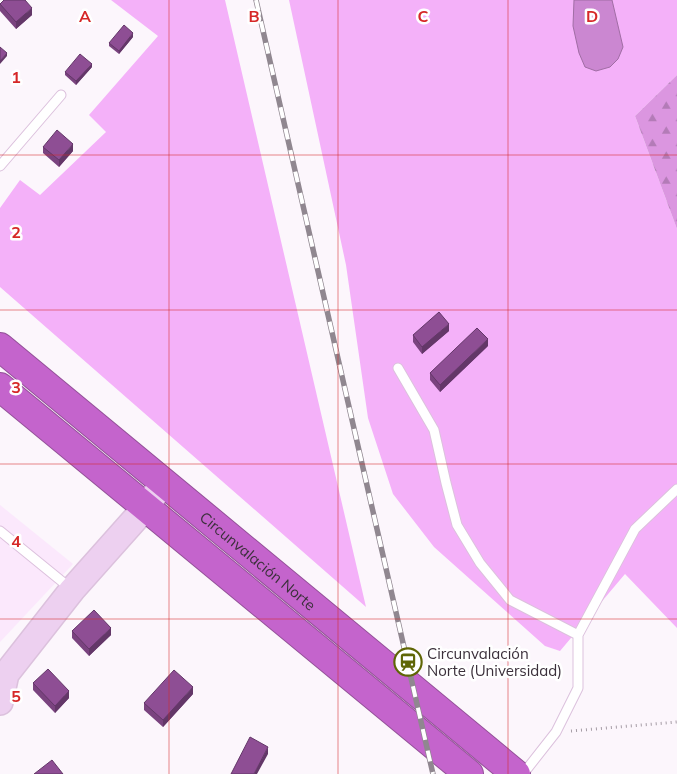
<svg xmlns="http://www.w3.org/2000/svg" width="677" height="774" font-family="Mulish,sans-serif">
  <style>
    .built { fill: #fbe8fc }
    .green { fill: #f4b1f9 }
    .forest { fill: url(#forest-firs) }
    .water { fill: #cb87d1; stroke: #a06da4 }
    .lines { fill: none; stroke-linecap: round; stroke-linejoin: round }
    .lane-casing { stroke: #dcc1dd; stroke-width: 11 }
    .secondary-casing { stroke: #dcc1dd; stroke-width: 28 }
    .highway-casing { stroke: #945299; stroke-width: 30 }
    .path { stroke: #a59ca5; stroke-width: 3; stroke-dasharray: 1 4; stroke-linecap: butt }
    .lane { stroke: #fff; stroke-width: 9 }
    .secondary { stroke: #edd0f0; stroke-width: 25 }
    .highway { stroke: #c464cc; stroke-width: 28 }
    .rail-casing { stroke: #908790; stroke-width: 5.5 }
    .rail { stroke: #fff; stroke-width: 4; stroke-dasharray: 11; stroke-linecap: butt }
    .wall { fill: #7a437f }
    .shaded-wall { fill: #633768 }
    .building { fill: #8e4e94; stroke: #633768 }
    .grid { fill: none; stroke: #d62828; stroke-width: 1; stroke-opacity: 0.55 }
    .labels { text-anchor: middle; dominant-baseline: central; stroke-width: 5; stroke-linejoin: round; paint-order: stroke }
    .street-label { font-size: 15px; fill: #3b303b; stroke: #fff }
    .poi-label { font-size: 15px; fill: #3b303b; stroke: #fff; text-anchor: start }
    .grid-label { font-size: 16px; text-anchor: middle; font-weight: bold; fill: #d62828; stroke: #fff; stroke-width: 5; stroke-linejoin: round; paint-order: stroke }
  </style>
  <defs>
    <pattern id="forest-firs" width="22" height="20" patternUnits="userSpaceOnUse" patternTransform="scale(1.25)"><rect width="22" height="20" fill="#db96e0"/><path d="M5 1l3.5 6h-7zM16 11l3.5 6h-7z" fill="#b37bb7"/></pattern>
  </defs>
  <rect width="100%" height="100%" fill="#fcf6fc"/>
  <path class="built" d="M0,505l73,59 -73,78z"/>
  <path class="green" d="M111,0h114l141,607 -366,-320v-79l20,-28 20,15 66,-63 -17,-17 69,-79z
    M289,0h388v75l-42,41 42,113v399l-52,-54 -65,77 -15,-5 -111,-99 -41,-53 -25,-76 -22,-153z"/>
  <path class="forest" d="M677,75v154l-42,-113z"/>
  <path class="water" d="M574,0h38l11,47 -5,12 -8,8 -14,4 -11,-4 -6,-14 -6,-27z"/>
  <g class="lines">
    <g class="lane-casing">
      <path id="lane" d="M0,166l61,-71
        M398,368l36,62 12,53 11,42 23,38 30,37 68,35
        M0,531l70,57
        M523,774l33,-42 22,-44v-53l57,-106 42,-40"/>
    </g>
    <g class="secondary-casing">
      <path id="secondary" d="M0,702l6,-28 66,-84 65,-73 27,-34"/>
    </g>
    <g class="highway-casing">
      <g id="highway">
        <path id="s1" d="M0,347l516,427"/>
        <path d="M0,387l469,387"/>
      </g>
    </g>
    <path class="path" d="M571,731l106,-9"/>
    <use href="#lane" class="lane"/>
    <use href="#secondary" class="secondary"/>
    <use href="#highway" class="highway"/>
    <g class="rail-casing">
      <path id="rail" d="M256,0l177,774"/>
    </g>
    <use href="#rail" class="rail"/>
  </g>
  <path class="wall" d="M0,4l32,11 -16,14 -16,-18z
    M133,37l-14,17 -10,-8v-3z
    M92,67l-16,18 -11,-10v-3z
    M43,147l30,4 -14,16 -16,-14z
    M449,331l-27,23 -9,-12v-7z
    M488,346l-48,46 -10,-12v-7z
    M72,631l39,4 -22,21 -17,-18z
    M33,683l36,15 -14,15 -22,-23z
    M193,694l-30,33 -19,-17v-7z"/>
  <path class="shaded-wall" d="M32,8v7l-16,14v-7z
    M133,33v4l-14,17v-3z
    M7,53v3l-7,8v-3z
    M92,64v3l-16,18v-4z
    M73,144v7l-14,16v-7z
    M449,324v7l-27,23v-7z
    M488,339v7l-48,46v-7z
    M111,628v7l-22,21v-7z
    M193,687v7l-30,33v-7z
    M69,691v7l-14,15v-7z
    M268,747v7l-11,20h-3z"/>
  <path class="building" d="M4,0h21l7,8 -16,14 -16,-18z
    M124,25l9,8 -14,18 -10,-8z
    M0,47l7,6 -7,8z
    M80,54l12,10 -16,17 -11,-9z
    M57,130l16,14 -14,16 -16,-13z
    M439,312l10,12 -27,23 -9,-12z
    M477,328l11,11 -48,46 -10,-12z
    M94,610l17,18 -22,21 -17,-18z
    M48,669l21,22 -14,15 -22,-23z
    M174,670l19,17 -30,33 -19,-17z
    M250,737l18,10 -14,27h-23z
    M52,760l11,14h-29z"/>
  <path class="grid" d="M169,0v774M338,0v774M508,0v774M0,155h677M0,310h677M0,464h677M0,619h677"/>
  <defs>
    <g id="station-ring" transform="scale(1.4375)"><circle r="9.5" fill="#fff" stroke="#5f6605" stroke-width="1.5"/><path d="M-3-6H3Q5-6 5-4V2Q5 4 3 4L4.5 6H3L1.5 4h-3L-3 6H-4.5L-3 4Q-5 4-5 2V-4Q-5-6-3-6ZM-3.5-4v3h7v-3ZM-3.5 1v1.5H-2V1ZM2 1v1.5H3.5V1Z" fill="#5f6605"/></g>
  </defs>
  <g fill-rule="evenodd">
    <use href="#station-ring" x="408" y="662"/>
  </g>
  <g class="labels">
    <g class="street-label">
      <text stroke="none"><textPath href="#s1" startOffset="335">Circunvalación Norte</textPath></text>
    </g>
    <g class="poi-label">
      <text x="427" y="653">Circunvalación<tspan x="427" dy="17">Norte (Universidad)</tspan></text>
    </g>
  </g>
  <g class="grid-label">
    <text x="85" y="22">A</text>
    <text x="254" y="22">B</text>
    <text x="423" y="22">C</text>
    <text x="592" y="22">D</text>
    <text x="16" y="83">1</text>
    <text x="16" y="238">2</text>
    <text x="16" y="393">3</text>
    <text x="16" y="547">4</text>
    <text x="16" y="702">5</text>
  </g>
</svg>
